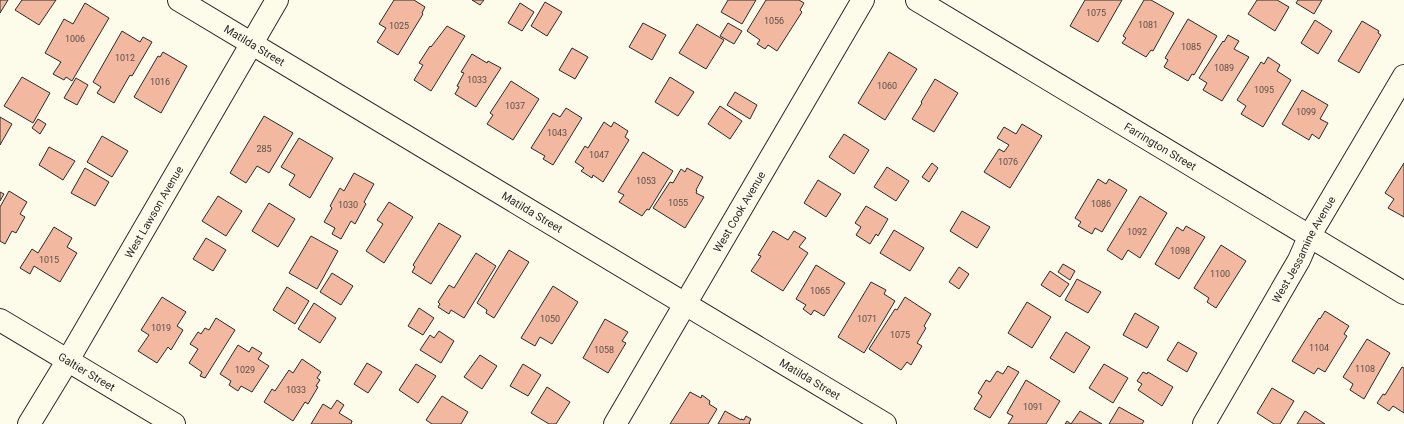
<svg xmlns="http://www.w3.org/2000/svg" width="1404" height="424" font-family="Roboto,sans-serif">
  <style>
    .building { fill: #f2b8a0; stroke: #2b2b2b }
    .lines { fill: none; stroke-linecap: round; stroke-linejoin: round }
    .minor-casing { stroke: #2b2b2b; stroke-width: 24 }
    .minor { stroke: #fdfbea; stroke-width: 22 }
    .labels { text-anchor: middle; dominant-baseline: central; stroke-width: 3; stroke-linejoin: round; paint-order: stroke }
    .number-label { font-size: 9px; fill: #5d4e48 }
    .street-label { font-size: 11px; fill: #2b2b2b; stroke: #fdfbea }
  </style>
  <rect width="100%" height="100%" fill="#fdfbea"/>
  <path class="building" d="M0,0h8l-8,13z
    M22,0h34l-17,25 -24,-15z
    M394,0h20l11,7 -3,6 1,1 -25,41 -21,-13 9,-14 -7,-4z
    M472,0h12l-4,5z
    M728,0h28l-14,24 -21,-12z
    M766,0h33l5,3 -4,7 2,2 -25,39 -9,-6 -3,4 -8,-5 3,-4 -13,-9z
    M1085,0h37l-24,42 -28,-16z
    M1144,0h7l23,13 -21,38 -2,-1 -5,7 -24,-14 4,-5 -3,-2z
    M1257,0h20l12,7 -14,24 -27,-17z
    M1298,0h24l-8,14 -18,-11z
    M545,2l17,10 -15,24 -16,-10z
    M85,3l24,15 -37,63 -6,-4 -2,3 -11,-6 8,-12 -16,-9 19,-34 9,5z
    M520,3l14,9 -12,19 -14,-8z
    M1188,19l29,17 -23,39 -2,-1 -4,7 -24,-14 4,-7 -3,-2z
    M1315,20l17,11 -14,23 -17,-11z
    M1362,21l17,10 -1,2 3,2 -22,38 -21,-12z
    M643,23l23,12 -14,25 -23,-13z
    M728,23l14,8 -8,13 -14,-8z
    M697,24l27,16 -18,29 -27,-16z
    M447,26l18,10 -34,55 -17,-11 9,-15 -4,-2 11,-17 1,1z
    M122,31l18,11 3,-5 9,5 -20,34 -2,-1 -16,28 -17,-10 4,-6 -8,-5z
    M1228,35l11,6 -5,8 15,8 -27,44 -19,-11 4,-7 -8,-5 24,-37 1,1z
    M572,48l16,9 -13,22 -16,-9z
    M163,52l24,14 -26,47 -27,-16 24,-41 2,1z
    M889,52l28,17 -32,51 -27,-17z
    M472,54l15,9 1,-2 13,7 -25,39 -21,-13 4,-7 -2,-1 7,-13 -3,-1z
    M1268,57l12,8 -3,6 14,9 -28,47 -22,-13 5,-8 -9,-6 24,-38 3,2z
    M22,77l28,16 -17,30 -29,-17z
    M670,77l24,15 -16,24 -23,-14z
    M76,78l12,7 -11,20 -13,-7z
    M935,79l23,14 -24,39 -22,-13 10,-16 -1,-1z
    M511,81l28,18 -26,41 -26,-16 6,-9 -3,-2z
    M1302,90l26,15 -8,14 8,4 -9,16 -7,-5 -3,6 -27,-16z
    M735,92l22,13 -7,14 -23,-14z
    M720,106l22,15 -12,18 -22,-15z
    M566,108l16,10 -29,47 -10,-6 2,-3 -14,-8 22,-35 7,4z
    M264,116l29,17 -24,40 -12,-7 -11,17 -16,-10z
    M0,117l12,7 -12,21z
    M38,119l8,5 -6,10 -8,-6z
    M604,122l7,5 3,-5 14,9 -3,6 4,3 -26,42 -10,-7 -1,3 -11,-7 3,-3 -9,-6 10,-16 3,2z
    M1022,124l20,12 -32,52 -26,-16 15,-23 5,3 5,-7 -12,-7 7,-11 12,7z
    M844,134l25,16 -15,24 -25,-17z
    M102,136l26,15 -16,26 -25,-15z
    M299,138l34,20 -23,40 -21,-13 6,-10 -14,-8z
    M49,147l26,14 -12,19 -24,-15z
    M643,152l30,19 -24,39 -2,-1 -5,7 -23,-14 5,-7 -6,-3z
    M932,163l6,5 -9,14 -7,-5z
    M1404,163v54l-16,-9 6,-9 -9,-6z
    M887,167l22,14 -13,20 -22,-14z
    M85,168l24,14 -14,24 -24,-13z
    M687,168l16,9 -7,13 1,1 -1,2 8,4 -19,31 -32,-20 17,-26 3,1 8,-14 4,3z
    M354,173l20,11 -10,18 2,2 -11,20 -4,-3 -10,18 -9,-5 3,-6 -11,-6 8,-14 -2,-2 10,-18 4,3z
    M1098,179l8,5 3,-5 18,11 -25,42 -7,-4 -3,6 -14,-8 3,-4 -6,-4z
    M818,180l23,14 -15,23 -22,-14z
    M9,191l18,11 -7,12 5,3 -9,16 -4,-2 -7,13 -5,-3v-34z
    M0,192l4,2 -4,7z
    M218,196l24,15 -16,25 -24,-15z
    M1140,196l27,17 -27,45 -12,-8 -6,10 -15,-10z
    M389,202l24,15 -29,46 -18,-12 17,-27 -6,-4z
    M269,203l26,16 -17,28 -26,-16z
    M866,206l22,13 -10,17 -2,-2 -6,10 -14,-9 5,-8 -6,-4z
    M962,211l28,16 -13,21 -27,-17z
    M439,223l22,13 -30,48 -19,-12 3,-5 -2,-2z
    M1186,226l19,11 -26,42 -24,-15 22,-37 6,4z
    M54,227l18,11 -5,9 10,6 -17,29 -26,-16 -4,8 -10,-6 12,-19 6,4z
    M894,230l30,18 -14,23 -30,-18z
    M773,231l15,9 6,-9 12,7 -7,9 9,6 -25,38 -32,-20 10,-15 -3,-1z
    M311,236l27,15 -21,38 -28,-16z
    M206,238l20,12 -13,21 -20,-12z
    M1221,245l25,16 -30,47 -9,-6 2,-4 -15,-10z
    M509,250l20,12 -35,56 -8,-5 1,-3 -10,-7z
    M476,253l20,13 -32,52 -13,-8 -2,4 -11,-7 2,-3 -2,-2 11,-17 5,3z
    M1063,264l12,7 -5,9 -12,-8z
    M816,265l29,18 -21,33 -10,-6 -3,5 -8,-6 3,-4 -10,-6z
    M959,267l10,7 -10,15 -10,-7z
    M1050,271l19,13 -9,13 -19,-12z
    M332,273l21,13 -12,19 -21,-13z
    M1077,279l24,13 -13,21 -23,-13z
    M871,282l15,8 -2,4 11,7 -31,52 -26,-16z
    M553,286l25,16 -26,42 -12,-7 -5,9 -14,-8z
    M287,287l22,14 -14,23 -22,-14z
    M162,297l24,15 -9,14 6,4 -12,20 -3,-3 -11,16 -19,-12 11,-16 -8,-5z
    M905,297l26,17 -7,12 2,2 -9,15 5,3 -11,19 -4,-3 -6,8 -32,-21 26,-40 2,1z
    M1027,302l24,15 -19,31 -24,-15z
    M314,303l22,15 -16,25 -22,-14z
    M419,308l15,10 -11,17 -15,-9z
    M1325,311l24,15 -5,8 3,2 -22,36 -7,-4 -4,6 -22,-13 27,-43 1,1z
    M1135,313l24,14 -12,21 -24,-13z
    M216,318l19,12 -30,48 -5,-2 2,-4 -13,-9 9,-14 -8,-5 8,-12 3,2 4,-6 4,2z
    M605,319l23,13 -6,9 4,2 -18,30 -25,-15z
    M439,331l15,10 -13,22 -21,-13 10,-15 4,3z
    M1066,332l24,15 -16,26 -24,-15z
    M1367,339l23,14 -26,46 -14,-9 3,-6 -10,-7z
    M1178,342l19,11 -10,19 -20,-12z
    M238,345l11,7 3,-5 10,6 -4,6 11,7 -17,26 -11,-6 -3,5 -9,-6 2,-4 -11,-7z
    M480,355l17,11 -15,23 -18,-12z
    M302,359l19,13 -4,6 3,2 -4,6 2,1 -10,17 -3,-2 -12,19 -29,-19 8,-13 3,2 14,-21 4,3z
    M367,363l15,9 -14,21 -14,-9z
    M416,364l20,12 -18,27 -19,-13z
    M523,364l18,11 -13,21 -18,-10z
    M1104,364l24,14 -15,25 -24,-15z
    M1008,366l11,6 -29,46 -16,-9 8,-13 -4,-3 8,-13 4,2 7,-11 6,3z
    M1402,367l2,1v45l-11,-7 -4,5 -12,-8 6,-9 2,1z
    M1143,372l4,2 1,-2 25,15 -11,19 -24,-16 4,-6 -5,-3z
    M1026,380l34,21 -14,23h-38l5,-8 -6,-3z
    M547,387l23,15 -14,22h-7l-18,-11z
    M1272,388l22,13 -14,23h-6l-17,-11z
    M690,392l11,6 1,-3 8,6 -1,3 8,5 -9,15h-38z
    M442,396l26,16 -7,12h-29l-6,-4z
    M337,400l7,5 -5,8 13,8 -1,3h-40l12,-20 8,5z
    M1119,407l25,14 -2,3h-33z
    M725,411l16,9v-1l3,1 2,-4 5,3 -2,4 1,1h-32z
    M1080,411l22,13h-37l2,-3 4,3z
    M1305,411l20,13h-28z"/>
  <g class="lines">
    <g class="minor-casing">
      <g id="minor">
        <path id="s1" d="M179,0l706,424"/>
        <path id="s2" d="M917,0l487,293"/>
        <path id="s3" d="M0,320l174,104"/>
        <path id="s4" d="M29,424l39,-64 209,-360"/>
        <path id="s5" d="M615,424l248,-424"/>
        <path id="s6" d="M1204,424l95,-164 11,-25 94,-159"/>
      </g>
    </g>
    <use href="#minor" class="minor"/>
  </g>
  <g class="labels">
    <g class="number-label">
      <text x="1096" y="13">1075</text>
      <text x="774" y="21">1056</text>
      <text x="1148" y="25">1081</text>
      <text x="399" y="26">1025</text>
      <text x="75" y="39">1006</text>
      <text x="1191" y="47">1085</text>
      <text x="125" y="58">1012</text>
      <text x="1224" y="68">1089</text>
      <text x="477" y="80">1033</text>
      <text x="160" y="82">1016</text>
      <text x="887" y="86">1060</text>
      <text x="1264" y="90">1095</text>
      <text x="515" y="106">1037</text>
      <text x="1306" y="112">1099</text>
      <text x="557" y="133">1043</text>
      <text x="264" y="149">285</text>
      <text x="599" y="155">1047</text>
      <text x="1008" y="162">1076</text>
      <text x="646" y="181">1053</text>
      <text x="678" y="203">1055</text>
      <text x="1101" y="204">1086</text>
      <text x="348" y="205">1030</text>
      <text x="1137" y="232">1092</text>
      <text x="1180" y="251">1098</text>
      <text x="49" y="260">1015</text>
      <text x="1220" y="274">1100</text>
      <text x="820" y="291">1065</text>
      <text x="550" y="319">1050</text>
      <text x="867" y="319">1071</text>
      <text x="161" y="328">1019</text>
      <text x="900" y="335">1075</text>
      <text x="1319" y="348">1104</text>
      <text x="604" y="350">1058</text>
      <text x="1365" y="369">1108</text>
      <text x="245" y="370">1029</text>
      <text x="296" y="390">1033</text>
      <text x="1033" y="407">1091</text>
    </g>
    <g class="street-label">
      <text stroke="none"><textPath href="#s1" startOffset="88">Matilda Street</textPath></text>
      <text stroke="none"><textPath href="#s2" startOffset="284">Farrington Street</textPath></text>
      <text stroke="none"><textPath href="#s4" startOffset="246">West Lawson Avenue</textPath></text>
      <text stroke="none"><textPath href="#s1" startOffset="412">Matilda Street</textPath></text>
      <text stroke="none"><textPath href="#s5" startOffset="246">West Cook Avenue</textPath></text>
      <text stroke="none"><textPath href="#s6" startOffset="201">West Jessamine Avenue</textPath></text>
      <text stroke="none"><textPath href="#s3" startOffset="101">Galtier Street</textPath></text>
      <text stroke="none"><textPath href="#s1" startOffset="736">Matilda Street</textPath></text>
    </g>
  </g>
</svg>
